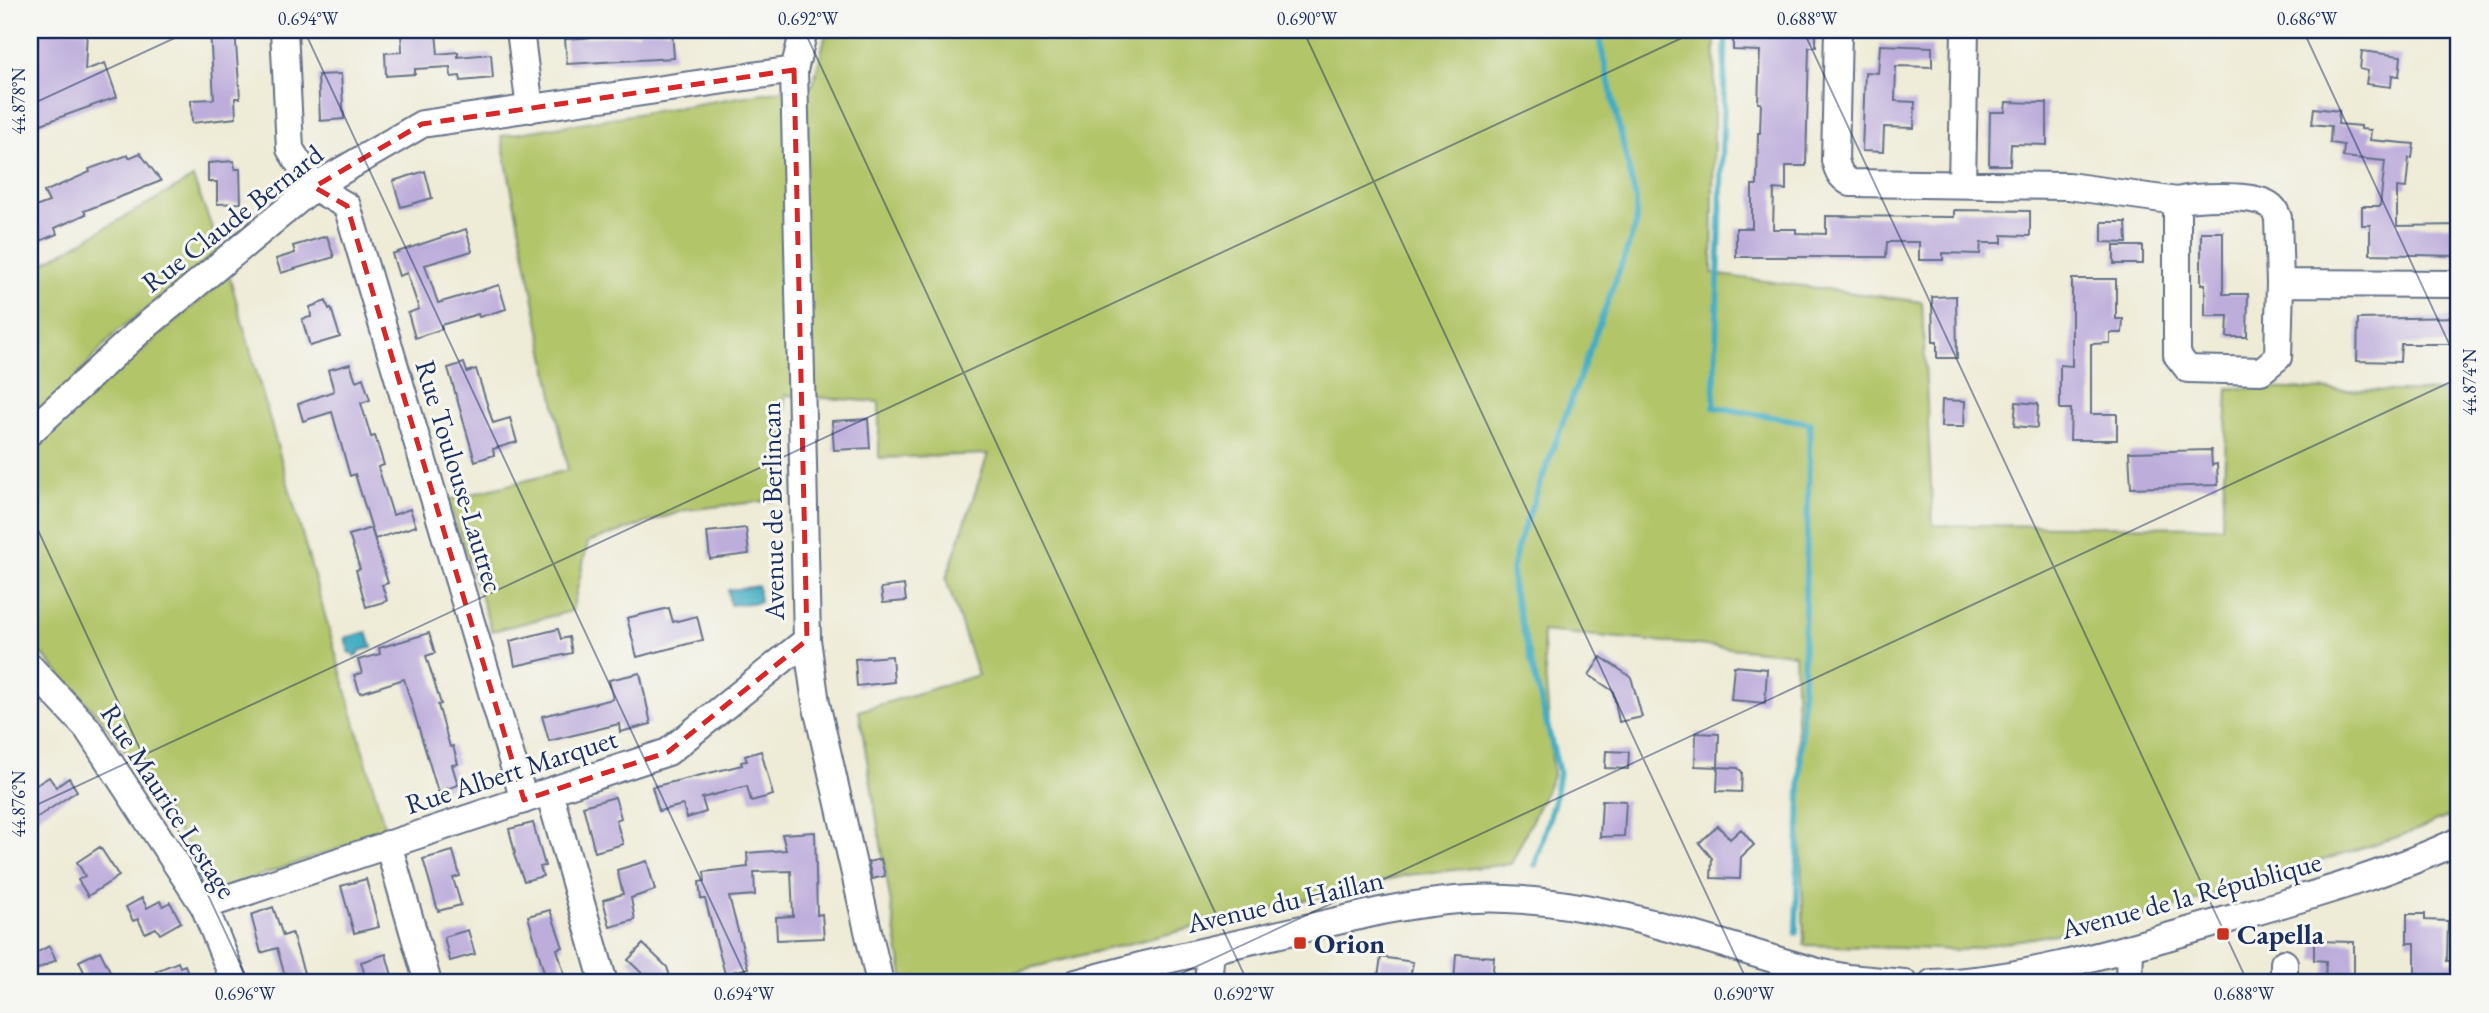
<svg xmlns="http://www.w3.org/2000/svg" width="2489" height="1013" font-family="'EB Garamond',serif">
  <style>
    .green { fill: #b2c569; stroke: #667a64; stroke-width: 2 }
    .water { fill: #42adc1; stroke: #2e6e90; stroke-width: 2 }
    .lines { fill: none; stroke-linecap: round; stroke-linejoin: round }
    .stream { stroke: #42adc1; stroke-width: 6 }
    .building { fill: #bdaddb }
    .minor-casing { stroke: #657188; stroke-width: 30 }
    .minor { stroke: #fff; stroke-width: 26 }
    .marked { fill: none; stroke: #d62828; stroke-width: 5; stroke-dasharray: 14 9; stroke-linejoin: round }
    .ticks { fill: none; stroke: #1b2f5e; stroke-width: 2; stroke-opacity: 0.45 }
    .poi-dot { fill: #c8321e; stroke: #f6f6f2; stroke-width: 2.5 }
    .labels { text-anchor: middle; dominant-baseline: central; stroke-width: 6; stroke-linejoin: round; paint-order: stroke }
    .street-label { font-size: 28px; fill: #1b2f5e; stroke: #f6f6f2 }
    .poi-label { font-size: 28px; font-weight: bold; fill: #1b2f5e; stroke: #f6f6f2; text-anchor: start }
    .neatline { fill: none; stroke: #1b2f5e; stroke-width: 2.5 }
    .ticks-label { font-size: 18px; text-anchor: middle; fill: #1b2f5e }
  </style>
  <rect width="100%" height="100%" fill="#f6f6f2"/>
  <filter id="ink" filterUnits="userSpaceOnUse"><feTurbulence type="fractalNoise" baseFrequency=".0143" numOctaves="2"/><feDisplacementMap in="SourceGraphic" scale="14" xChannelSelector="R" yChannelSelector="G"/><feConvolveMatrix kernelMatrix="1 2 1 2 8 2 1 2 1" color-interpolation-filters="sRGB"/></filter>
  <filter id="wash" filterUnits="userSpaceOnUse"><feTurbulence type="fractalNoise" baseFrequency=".00686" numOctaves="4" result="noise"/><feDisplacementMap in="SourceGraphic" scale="28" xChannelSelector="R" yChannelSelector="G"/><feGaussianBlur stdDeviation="1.57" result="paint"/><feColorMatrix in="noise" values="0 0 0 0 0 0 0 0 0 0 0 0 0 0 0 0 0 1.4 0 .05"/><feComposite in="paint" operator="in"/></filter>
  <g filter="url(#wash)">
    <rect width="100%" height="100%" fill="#eeebd6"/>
    <path class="green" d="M827,30h888l-3,244 210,28 11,223 289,2 6,-139 231,4v420l-47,20 -282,89 -168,29 -158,-5 -9,-291 -253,-23 11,145 -42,88 -104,11 -438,108h-65l-45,-272 119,-36 -32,-96 42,-125 -109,4v-56l-94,-7 -2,104 -97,11 -98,32 -16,69 -80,20 -44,-131 120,-30 -67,-334 312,-51z
      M193,178l29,76 -105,77 -70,78 -17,14v-152z
      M229,275l157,557 -170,59 -79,-124 -39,-51 -68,-75v-194z"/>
    <path class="water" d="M758,586l2,16 -30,3 -2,-15z
      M367,632l5,15 -13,4v3l-5,2 -2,-4 -3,1 -4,-15z"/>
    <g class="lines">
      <path class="stream" d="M1726,30l-12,377 96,16 -14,510
        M1535,865l19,-64 5,-29 -46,-182 -1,-21 7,-28 117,-316v-24l-39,-171"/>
    </g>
    <g id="blocks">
      <path class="building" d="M30,30h57l-2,40 20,-7 12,34 -87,31z
        M210,30h25l5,68h-5l1,20 -44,5 -1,-23 23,-1z
        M401,30h17l1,4 17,-1 2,21 20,-2v5l33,-3 2,24 -32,3 -1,-5 -9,1 -1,-10 -35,2v5l-29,2 -1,-23 17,-1z
        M672,30l2,28 -107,6 -2,-25 74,-5v-3z
        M1733,30h83v17h-7l-3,119h-20v24l-12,-1 -1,40h23v4l30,1v-18l128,1v-7l76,1v25l-28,-1v8h-21l-1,11 -37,-1v7h-24v-18h-32l-1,15h-150v-29h16v-43h5l1,-52h2l1,-30h-3l2,-52 -27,-1z
        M1880,45l52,2v20l-36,-1 -1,35 20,1 -1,26 -30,-1 -1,25 -21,-1 3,-79 13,1z
        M2362,51l39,5 -2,20 -7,-1 -1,12 -25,-3 2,-13 -8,-2z
        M341,74l3,45 -24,2 -2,-46z
        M2006,102l41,1v42l-36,-1 -1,21h-21l1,-53h15z
        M2314,108l25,3 -1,13 23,2v3l10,1 -1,10 44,4 -2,14h-3l-3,30 -9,-1v39l62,-1v31l-89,-2v-29h-8v-19h18l5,-45 -42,-4 1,-12 -14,-2 1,-17 -19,-2z
        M140,153l21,28 -77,30 2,3 -31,14 2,6 -27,11v-36l19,-7 -5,-10 46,-20 -1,-3 39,-14 1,3z
        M234,161l1,8h5l1,34 -24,1v-22h-9v-19z
        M425,171l7,27 -31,9 -8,-26z
        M2102,222h24l1,21 -25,-1z
        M466,229l6,22 -47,14 13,38 61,-18 7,24 -27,8 -1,-3 -37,11 1,4 -27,9 -7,-25 11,-4 -12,-36 -8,3 -7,-22z
        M2201,232h22v62h25l-1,43h-20l1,-21h-23v-32h-4z
        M327,236l7,21 -53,16 -5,-14 19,-6 -2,-7z
        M2114,246h29v18h-29z
        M2072,279h44v40h7l-1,14h-12v10l-19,1v70h26v26h-47l1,-31h-11v-44l12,1z
        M1956,296l1,62h-20v-16h-4l-1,-45z
        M326,301l3,8 2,-1 9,29 -30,9 -8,-27 9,-2 -1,-10z
        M2458,317v27h-57l-1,18 -43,-1 1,-42z
        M464,363l3,9 9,-3 17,54 17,-5 7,24 -24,7 1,6 -19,6 -27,-93z
        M350,364l6,17 7,-3 7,22 -9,3 10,34 4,-1 9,29 -6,2 15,48 17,-6 6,17 -41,13 -20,-65 -5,2 -18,-64 -29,9 -5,-17 36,-13 -6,-21z
        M1942,400l23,1 -1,26h-23z
        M2016,402l22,2 -1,24 -23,-2z
        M868,419l2,29 -36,2 -2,-29z
        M2211,450l1,15 5,-1 1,21 -87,3 -2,-36z
        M371,528l17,55 -6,2 5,16 -21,6 -10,-37 4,-1 -11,-34z
        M746,528l3,26 -39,5 -3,-27z
        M904,585l2,16 -23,2 -2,-15z
        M669,608l4,14 24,-6 6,24 -66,17 -10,-39z
        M558,629l3,10 8,-2 3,16 -57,13 -5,-25z
        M429,633l6,20 -9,3 15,48 -3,1 12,42 3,-1 5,18 -6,1 6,20 -20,7 -34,-113 -44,14 -6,-18 8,-2 -4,-13 22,-6 -1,-6z
        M892,656l2,26 -37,4 -2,-27z
        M1601,657l30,20 11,40 -23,5 -6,-31 -24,-16z
        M1734,666l33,3 -2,34 -34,-3z
        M640,673l11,51 -31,8 -1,-8 -70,17 -7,-25 71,-17 -4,-19z
        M1696,733l23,1 -1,33 20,1 4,4 -1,20 -24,-1 1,-24 -23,-1z
        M761,751l12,44 -22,6 -4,-15 -45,12 4,14 -19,6 -4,-13 -24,6 -7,-24 90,-22 -1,-3 6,-1 -2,-5z
        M1606,751l23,1 -1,17 -23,-1z
        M49,777l7,10 13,-9 8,13 -47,31v-33z
        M615,797l6,21 -5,2 7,24 -28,8 -12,-46z
        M1602,800l24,1 -2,35 -24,1z
        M533,823l12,43 -5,1 3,9 -19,5 -10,-26 1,-2 -6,-24z
        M1718,826l12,13 11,-10 13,16 -13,12 -1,22 -29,-1 1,-20 -13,-15z
        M815,832l2,83 5,-1 2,24 -47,2 -1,-23 17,-1 -2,-45 -37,1 1,23 -26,2 19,71 -23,6 -20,-75h-4l-2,-17 6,-1 -1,-9 44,-5 -1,-14 39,-3 -4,-16z
        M100,847l19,29 -31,20 -10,-16 7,-4 -8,-14z
        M453,851l7,25 -7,2 8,27 -23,6 -15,-52z
        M881,859l4,17 -13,3 -4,-17z
        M647,861l8,29 -24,8 4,22 -25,7 -7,-27 20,-6 -6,-24z
        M366,879l13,48 -25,6 -13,-47z
        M142,898l5,10 13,-7 3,5 7,-4 11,20 -21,12 -4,-6 -11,5 -7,-14 -5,2 -7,-14z
        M273,907l10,29 9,-3 15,50h-20l-10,-35 -16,5 -10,-38z
        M550,910l13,37 -6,2 10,34h-20l-19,-67z
        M2407,914h18v6l23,1 -1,40h8v19l-8,-1v4h-32v-40h-8z
        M468,930l7,24 -25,7 -6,-24z
        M2314,941l40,1v41h-29l1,-22 -12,-1z
        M643,944l24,23 5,16h-23l-1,-4 -20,-19z
        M49,946l7,14 -26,13v-17z
        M100,951l16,32h-27l-10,-22z
        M386,954l8,29h-27l-6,-21z
        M1456,954l38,3 -2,26h-38z
        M1381,957l32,5 -4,21h-32z
        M178,962l2,5 5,-2 7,18h-50l16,-7 -2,-5z"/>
    </g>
  </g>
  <g filter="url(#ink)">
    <use href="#blocks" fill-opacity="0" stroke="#657188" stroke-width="2"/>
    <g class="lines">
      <g class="minor-casing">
        <path id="minor" d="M284,30l6,119 24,38 33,19 177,594
          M520,30l10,79
          M804,30l-10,40 13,570 9,63 64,280
          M1838,30l-3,130c3,11 5,17 16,23l217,3 109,15
          M1962,184l3,-154
          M2280,283l-2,-65c-3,-8 -6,-13 -15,-16 -18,-7 -67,-6 -86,-1v154l11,14 73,2 17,-14 2,-74 179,1
          M30,432l111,-102 173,-143 108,-63 372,-54
          M30,667l57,61 117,178 31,77
          M549,792l55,191
          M388,844l40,139
          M204,906l464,-154 139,-112
          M2284,963v20
          M1076,983l68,-18 237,-54c42,-8 83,-14 126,-12 107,4 209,45 311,73l30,6 56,5
          M1208,983l3,-33
          M1932,983c87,-2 186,-32 270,-56 87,-25 174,-48 257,-86
          M2129,983l1,-35"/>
      </g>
      <use href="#minor" class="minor"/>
    </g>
  </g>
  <path class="marked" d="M794,70l13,570 -139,112 -144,48 -177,-594 -33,-19 108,-63z"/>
  <path class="ticks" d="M304,30l445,953M804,30l444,953M1303,30l445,953M1803,30l445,953M2303,30l156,335M30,105l162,-75M30,513l219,470M30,808l1669,-778M1161,983l1298,-605"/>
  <g class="poi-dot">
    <rect x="2216" y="927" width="14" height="14" rx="3.5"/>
    <rect x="1293" y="936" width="14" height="14" rx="3.5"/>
  </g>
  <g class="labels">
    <g class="street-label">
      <text transform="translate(232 218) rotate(-38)">Rue Claude Bernard</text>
      <text transform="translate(460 476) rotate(73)">Rue Toulouse-Lautrec</text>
      <text transform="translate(772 511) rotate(-91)">Avenue de Berlincan</text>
      <text transform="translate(511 771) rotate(-18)">Rue Albert Marquet</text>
      <text transform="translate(169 801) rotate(57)">Rue Maurice Lestage</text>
      <text transform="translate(2191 895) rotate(-15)">Avenue de la République</text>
      <text transform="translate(1285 901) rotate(-13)">Avenue du Haillan</text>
    </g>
    <g class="poi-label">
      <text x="2237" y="934">Capella</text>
      <text x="1314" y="943">Orion</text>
    </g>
  </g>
  <rect width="2489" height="1013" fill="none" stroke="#f6f6f2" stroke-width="77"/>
  <rect x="38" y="38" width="2412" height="936" class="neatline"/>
  <g class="ticks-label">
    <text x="308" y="25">0.694°W</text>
    <text x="808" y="25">0.692°W</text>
    <text x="1307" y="25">0.690°W</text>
    <text x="1807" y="25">0.688°W</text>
    <text x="2307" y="25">0.686°W</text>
    <text transform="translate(19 101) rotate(-90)" y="6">44.878°N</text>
    <text transform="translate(2470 382) rotate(-90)" y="6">44.874°N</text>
    <text transform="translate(19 804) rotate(-90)" y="6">44.876°N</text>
    <text x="245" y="1000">0.696°W</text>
    <text x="744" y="1000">0.694°W</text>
    <text x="1244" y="1000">0.692°W</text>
    <text x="1744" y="1000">0.690°W</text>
    <text x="2244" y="1000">0.688°W</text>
  </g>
</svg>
